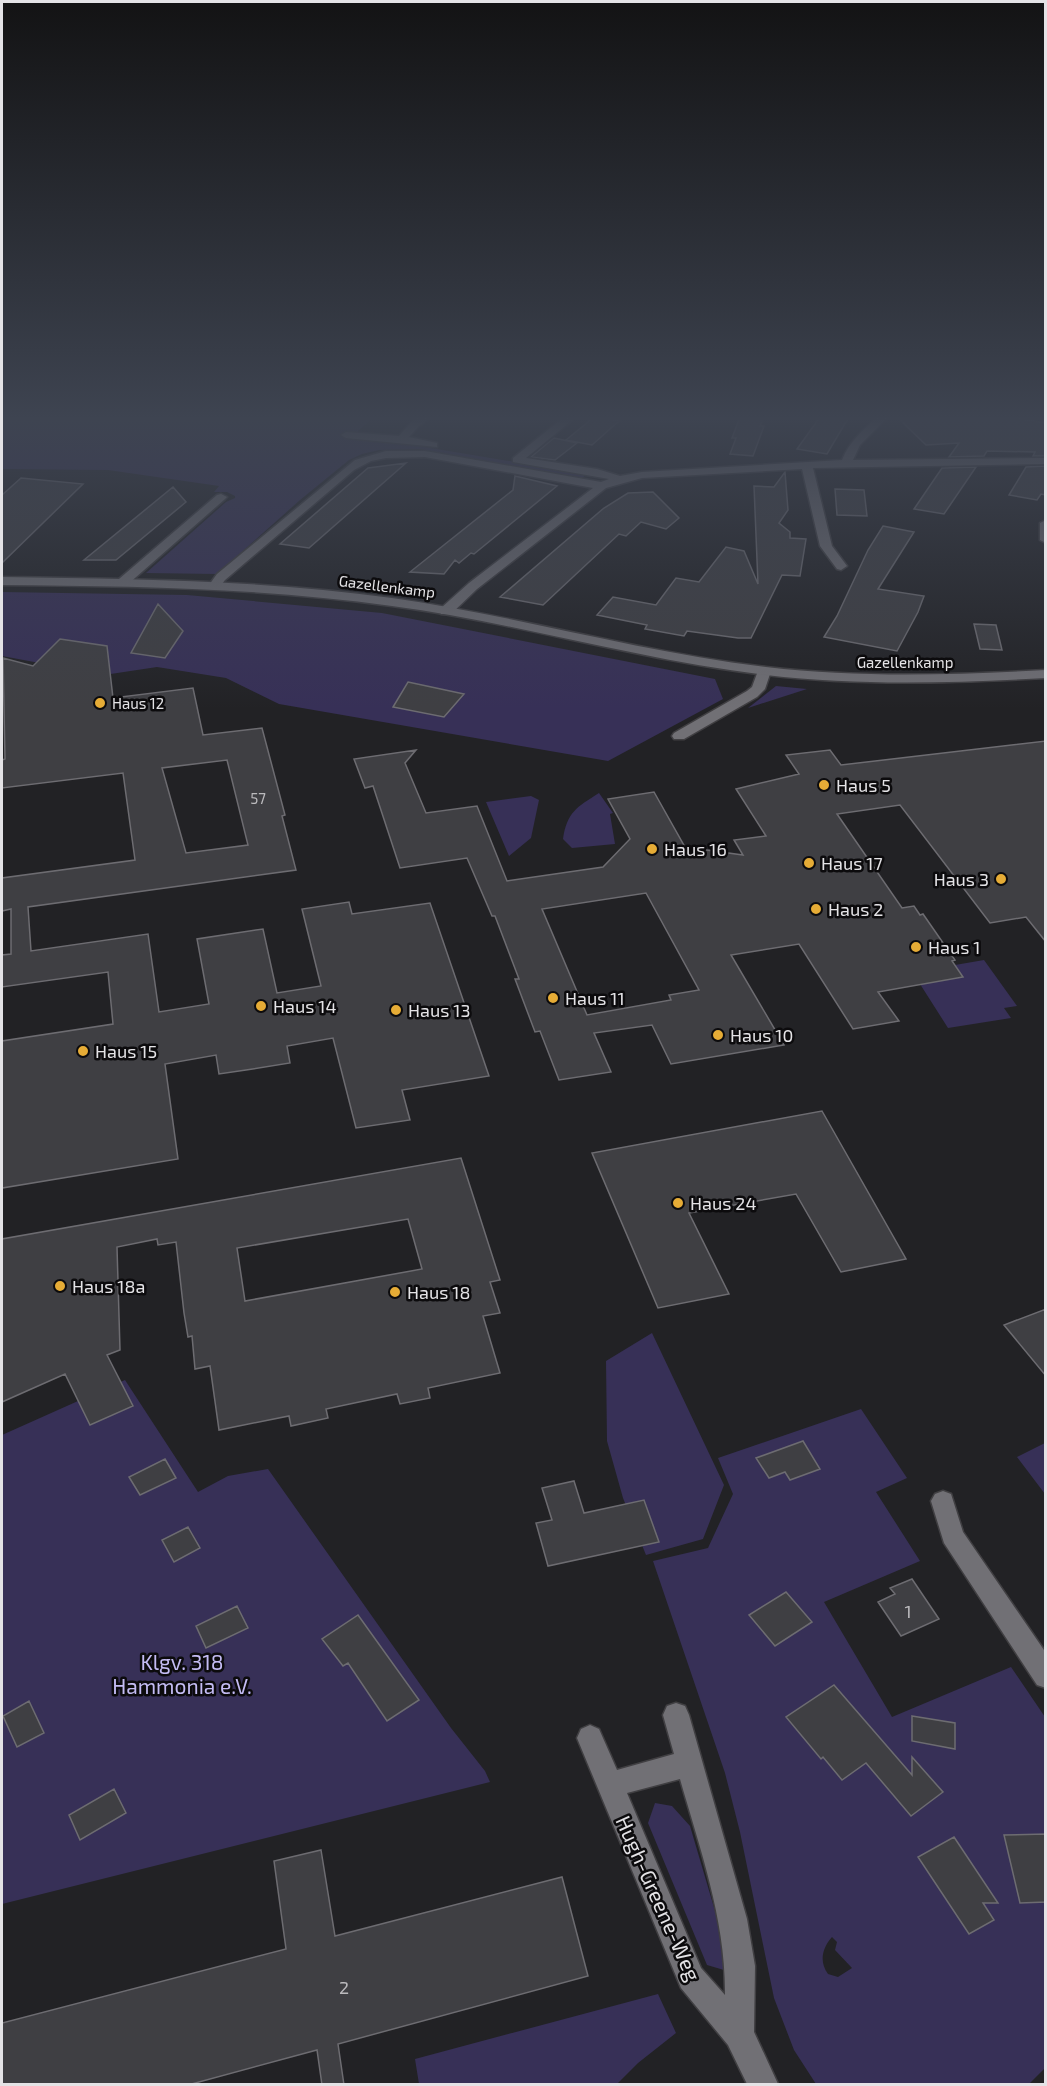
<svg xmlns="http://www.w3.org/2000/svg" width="1047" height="2086" font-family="'Exo 2',sans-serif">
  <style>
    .green { fill: #373057; fill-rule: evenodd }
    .building { fill: #3f3f43; stroke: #6d6c71; stroke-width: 1.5; fill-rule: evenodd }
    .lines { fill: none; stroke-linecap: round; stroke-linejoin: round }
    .street-casing { stroke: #403f42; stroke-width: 3 }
    .secondary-casing { stroke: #403f42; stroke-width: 3 }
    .street { fill: #717075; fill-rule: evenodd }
    .secondary { fill: #717075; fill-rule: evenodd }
    .poi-dot { fill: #e6ac36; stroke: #0c0b0d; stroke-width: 2 }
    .labels { text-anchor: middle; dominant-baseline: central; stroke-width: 5; stroke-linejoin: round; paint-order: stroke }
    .far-street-label { font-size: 15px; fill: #e4e3e6; stroke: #0c0b0d }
    .far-poi-label { font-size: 15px; fill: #e4e3e6; stroke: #0c0b0d; text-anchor: start }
    .number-label { font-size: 15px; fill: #bbbabd }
    .poi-label { font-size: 18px; fill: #e4e3e6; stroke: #0c0b0d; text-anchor: start }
    .near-number-label { font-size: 18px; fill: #bbbabd }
    .near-park-label { font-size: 21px; fill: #c4bcf4; stroke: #0c0b0d }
    .near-street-label { font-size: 21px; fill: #e4e3e6; stroke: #0c0b0d }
  </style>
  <rect width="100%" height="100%" fill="#222225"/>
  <path class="green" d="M2,417h372l-16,14 -2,8 33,2 198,33 -6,5 -161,-30 -41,1 -17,4 -13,6 -49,40 -83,74 -71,-1 80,-71 9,-4v-2l-8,-4h-13l5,-6 -111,-16 -106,-1z
    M2,592l185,3 195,18 333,66 8,20 -115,62 -329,-57 -53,-26 -69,-11 -53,8 -102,-19z
    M776,686l31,3 -59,19z
    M599,793l14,20 -3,1 5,30 -43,4 -9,-9c4,-27 14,-32 36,-46z
    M531,796l8,4 -8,38 -22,18 -23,-54z
    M984,960l33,46 -13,2 7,10 -63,10 -28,-44 43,-7 -8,-12z
    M652,1333l72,152 -21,54 -57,16 -23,-57 -16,-57 -1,-80z
    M125,1380l73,112 30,-16 40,-7 183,259 34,43 5,11 -488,122v-469z
    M861,1409l46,69 -31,14 44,69 -96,41 68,115 119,-50 34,50 1,350 -17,17h-213l-22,-34 -20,-52 -34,-166 -15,-59 -72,-212 55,-13 25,-54 -15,-36zM832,1937l5,5 -2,8 17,18 -14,9 -10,-3c-9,-12 -6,-26 4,-37z
    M1045,1443v51l-28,-37z
    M655,1803l17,3 18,20 33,112 2,20 -1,12 -17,-5 -59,-142z
    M658,1994l18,39 -38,30 -21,21h-198l-4,-25z"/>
  <path class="building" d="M594,417l25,4 -27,24 -26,-5z
    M740,417h24l-4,9h4l-11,30 -23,-2 6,-16h-4z
    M820,417h29l-22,37 -30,-5z
    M897,417h112l37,6v33h-13l2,-4 -48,-1 -3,5 -35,1 10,-14 -33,2z
    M554,438l23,5 -22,17 -24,-3z
    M406,463l-97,85 -29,-4 88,-76z
    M1046,466v29l-5,-1 -4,6 -28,-5 17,-28z
    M976,467l-32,47 -30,-5 28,-41z
    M785,472l3,38 -9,13 11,9v6l16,1 -6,37 -18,-1 -31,63h-13l-51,-7 -3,5 -39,-7 2,-4 -50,-10 16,-18 43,8 20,-27 23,4 27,-35 18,4 14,33 -4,-98 20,1z
    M515,476l42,10 -83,68 -3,-1 -12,10 -4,-3 -11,14 -34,-2 103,-82z
    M21,478l62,6 -81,79v-68z
    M173,487l13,15 -70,58h-32z
    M835,489l29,1 3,26 -30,-1z
    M653,492l26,26 -13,11 -25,-7 -15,14 -7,-2 -76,71 -43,-8 104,-89 24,-15z
    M883,526l31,6 -36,57 46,7 -6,16 -21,39 -73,-14 13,-21 31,-66z
    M158,604l25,27 -18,27 -34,-5z
    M974,624l22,1 6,25 -22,-1z
    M60,639l47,7 6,52 80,-10 10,47 59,-7 23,87 -3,1 14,54 -268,37 3,44 117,-17 11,78 50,-8 -12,-65 66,-10 14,64 44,-7 -19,-77 47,-7 3,12 78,-11 59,173 -87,14 8,30 -54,8 -23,-90 -46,8 3,17 -44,7 -27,4 -3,-19 -51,9 13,95 -176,29v-147l111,-17 -5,-52 -106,15v-32l9,-1v-45l-9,2v-33l133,-18 -12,-87 -121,15v-28l3,-1 -2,-101 30,8zM227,760l21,85 -62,8 -24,-85z
    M408,682l56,12 -20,23 -51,-10z
    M1046,741v201l-20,-25 -36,6 -90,-118 -63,9 65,94 12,-2 6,9 3,-1 32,46 -3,1 11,16 -85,15 21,29 -46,8 -54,-85 -68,11 53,90 -113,19 -19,-39 -58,8 17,39 -52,8 -19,-49 -5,1 -20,-53h4l-24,-63h-3l-25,-58 -67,10 -27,-82 -8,2 -11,-29 62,-9 -11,13 21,50 51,-7 30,75 96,-14 27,-28 -22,-40 46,-7 31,55 58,8 -9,-15 32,-4 -30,-47 63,-15 -13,-19 44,-5 11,15zM646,893l53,97 -30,5 2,5 -84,15 -45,-106z
    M822,1111l84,148 -65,13 -45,-78 -107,19 40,81 -71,14 -66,-155z
    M461,1158l39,122 -10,2 10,31 -17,3 17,57 -72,15 2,10 -30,6 -3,-10 -71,15 2,9 -37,8 -2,-10 -70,14 -9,-64 -15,3 -3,-33 -4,1 -4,-24 -8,-71 -18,3 -1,-6 -40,8 3,103 -13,5 26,51 -43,19 -25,-51 -63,28v-163zM408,1219l14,50 -177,32 -8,-53z
    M1046,1309v67l-42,-51z
    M803,1441l17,28 -30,11 -5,-8 -16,6 -13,-20z
    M165,1459l11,19 -36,17 -11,-18z
    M574,1481l10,32 60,-13 15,42 -111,24 -12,-43 16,-3 -10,-32z
    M188,1527l12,21 -26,14 -12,-22z
    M912,1579l27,40 -38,17 -23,-34 17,-8 -5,-6z
    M786,1592l26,30 -37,24 -26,-31z
    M237,1606l11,22 -42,20 -10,-22z
    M358,1615l61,85 -32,21 -39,-58 -5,3 -21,-27z
    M834,1685l78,90v-18l31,35 -32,24 -45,-53 -24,17 -19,-23 -2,2 -35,-42z
    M29,1701l15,32 -27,14 -14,-31z
    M912,1716l43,7v26l-43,-8z
    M114,1789l12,24 -46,27 -11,-25z
    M1046,1834v68l-26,1 -16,-68z
    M954,1837l44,66h-15l11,17 -25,14 -51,-77z
    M321,1850l14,86 227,-59 26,99 -250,68 6,41h-22l-5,-35 -129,35h-186v-62l284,-74 -12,-88z"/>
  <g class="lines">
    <g class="street-casing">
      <path id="street" d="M419,417h13l-13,9 -10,11 28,6v4l-91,-9 -5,-3 5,-3 53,4 12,-14z
        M564,417h12l-50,41 71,11 23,7 22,-4 200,-12c7,-18 21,-30 35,-43h11l-28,28 -7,15 193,-2v6l-233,4 19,78 15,20 -6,4 -4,-1 -17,-23 -18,-77 -160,9 -36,10 -129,101 -26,25h-10l-1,-3 1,-3 28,-25 124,-95 -168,-31 -39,1 -15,3 -17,9 -129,110 -6,8h-8l-2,-3 8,-11 138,-114 31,-9h39l176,31 8,-3 -96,-17v-4z
        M221,494l6,3 -2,2 -98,86h-8l-2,-3 2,-3 98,-84z
        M1046,520v23l-6,-3v-17z
        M764,667l7,4 -6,18 -8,8 -73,42h-10l-2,-3 2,-3 73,-42 5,-4 7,-19z
        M943,1491l8,3 12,38 83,121v35l-9,-3 -93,-142 -13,-42 4,-7z
        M676,1703l9,3 4,9 58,204 8,47 -1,66 24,52h-31l-19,-39 -47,-57 -104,-250 4,-9 9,-4 9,4 18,41 57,-16 -11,-39 4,-9zM680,1779c20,70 46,142 45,216l-24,-27 -74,-175z"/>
    </g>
    <g class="secondary-casing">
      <path id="secondary" d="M2,577c130,2 261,3 390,21 126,18 248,54 374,69 93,11 186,8 280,3v8c-94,5 -187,8 -280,-3 -126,-15 -248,-52 -374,-69 -129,-18 -260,-20 -390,-21z"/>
    </g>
    <use href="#street" class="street"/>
    <use href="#secondary" class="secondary"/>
  </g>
  <linearGradient id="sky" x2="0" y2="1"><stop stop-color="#131314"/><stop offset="0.59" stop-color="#3e4451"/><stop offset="1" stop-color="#3e4451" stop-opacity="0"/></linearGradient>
  <rect width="1047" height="709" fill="url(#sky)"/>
  <g class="poi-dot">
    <circle cx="100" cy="703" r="6"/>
    <circle cx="824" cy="785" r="6"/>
    <circle cx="652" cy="849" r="6"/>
    <circle cx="809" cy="863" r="6"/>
    <circle cx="1001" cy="879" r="6"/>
    <circle cx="816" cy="909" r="6"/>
    <circle cx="916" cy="947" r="6"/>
    <circle cx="553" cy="998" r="6"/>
    <circle cx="261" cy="1006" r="6"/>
    <circle cx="396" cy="1010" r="6"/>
    <circle cx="718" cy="1035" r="6"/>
    <circle cx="83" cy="1051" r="6"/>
    <circle cx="678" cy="1203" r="6"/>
    <circle cx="60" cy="1286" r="6"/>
    <circle cx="395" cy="1292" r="6"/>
  </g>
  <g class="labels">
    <g class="far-street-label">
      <text transform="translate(387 586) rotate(7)">Gazellenkamp</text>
      <text x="905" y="662">Gazellenkamp</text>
    </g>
    <g class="far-poi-label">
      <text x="112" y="703">Haus 12</text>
    </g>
    <g class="number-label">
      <text x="258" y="798">57</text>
    </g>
    <g class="poi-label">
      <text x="836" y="785">Haus 5</text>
      <text x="664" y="849">Haus 16</text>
      <text x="821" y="863">Haus 17</text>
      <text x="989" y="879" text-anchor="end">Haus 3</text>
      <text x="828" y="909">Haus 2</text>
      <text x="928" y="947">Haus 1</text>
      <text x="565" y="998">Haus 11</text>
      <text x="273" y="1006">Haus 14</text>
      <text x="408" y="1010">Haus 13</text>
      <text x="730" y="1035">Haus 10</text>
      <text x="95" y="1051">Haus 15</text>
      <text x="690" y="1203">Haus 24</text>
      <text x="72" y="1286">Haus 18a</text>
      <text x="407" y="1292">Haus 18</text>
    </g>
    <g class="near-number-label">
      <text x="908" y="1611">1</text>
      <text x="344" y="1987">2</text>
    </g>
    <g class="near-park-label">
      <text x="182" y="1661">Klgv. 318<tspan x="182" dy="24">Hammonia e.V.</tspan></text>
    </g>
    <g class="near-street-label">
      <text transform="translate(659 1898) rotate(66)">Hugh-Greene-Weg</text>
    </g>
  </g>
  <rect width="1047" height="2086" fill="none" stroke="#e4e3e6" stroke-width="6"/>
</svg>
